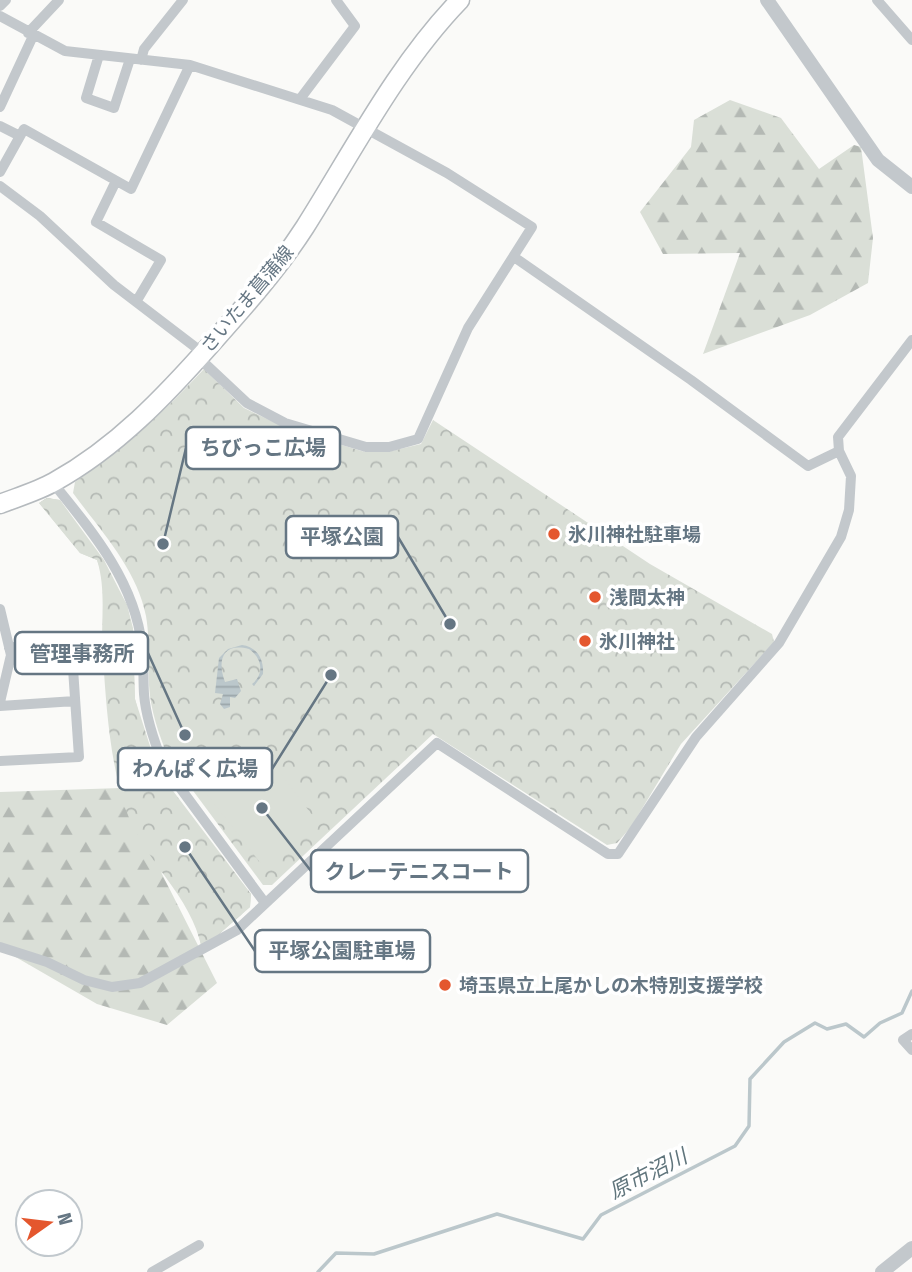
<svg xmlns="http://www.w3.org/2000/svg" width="912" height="1272" font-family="'Fira Sans Condensed','Noto Sans JP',sans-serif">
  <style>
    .forest { fill: url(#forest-firs) }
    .park { fill: url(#park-crowns) }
    .garden { fill: #dadfd7 }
    .water { fill: url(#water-rules) }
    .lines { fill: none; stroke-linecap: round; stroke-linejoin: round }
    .stream { stroke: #bbc7cb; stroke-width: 3.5 }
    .primary-casing { stroke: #b5babe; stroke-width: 21 }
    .minor { stroke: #c3c8cc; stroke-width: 10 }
    .tertiary { stroke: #c3c8cc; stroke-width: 14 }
    .primary { stroke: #fff; stroke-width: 18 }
    .poi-dot { fill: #e4572e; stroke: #fff; stroke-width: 2.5 }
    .labels { text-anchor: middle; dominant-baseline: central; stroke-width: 7; stroke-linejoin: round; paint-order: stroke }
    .street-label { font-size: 19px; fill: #657683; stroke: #fff }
    .poi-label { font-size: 19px; font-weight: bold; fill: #657683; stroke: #fff; text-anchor: start }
    .water-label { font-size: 21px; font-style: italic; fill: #60757c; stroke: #fff }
    .leader { fill: none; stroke: #657683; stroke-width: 2.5 }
    .callout-dot { fill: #657683; stroke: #fff; stroke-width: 2.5 }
    .callout { fill: #fff; stroke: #657683; stroke-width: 2.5 }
    .callout-label { font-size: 21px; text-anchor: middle; font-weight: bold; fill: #657683 }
  </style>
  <defs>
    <pattern id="forest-firs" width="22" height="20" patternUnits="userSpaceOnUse" patternTransform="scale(1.75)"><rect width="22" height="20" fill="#dadfd7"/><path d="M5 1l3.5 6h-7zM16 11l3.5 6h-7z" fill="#b4b9b4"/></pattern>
    <pattern id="park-crowns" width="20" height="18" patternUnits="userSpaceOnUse" patternTransform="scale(1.75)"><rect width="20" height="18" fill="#dadfd7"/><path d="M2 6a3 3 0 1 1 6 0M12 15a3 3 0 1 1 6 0" fill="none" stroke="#b4b9b4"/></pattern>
    <pattern id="water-rules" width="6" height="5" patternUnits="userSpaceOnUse" patternTransform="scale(1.75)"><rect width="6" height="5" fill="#bbc7cb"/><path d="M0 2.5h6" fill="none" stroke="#9ca6aa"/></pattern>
  </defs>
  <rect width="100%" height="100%" fill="#fafaf8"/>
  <path class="forest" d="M730,100l51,18 38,51 35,-24 7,2 12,91 -5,45 -58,32 -107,39 37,-101 -77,1 -23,-42 51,-65 3,-27z
    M47,498l13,2 67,105 6,23 2,71 14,53 23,40 -3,4 82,98 -1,13 -48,42c-6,-29 -18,-57 -41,-77l56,111 -50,42 -70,-21 -97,-56v-156l121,-4 -19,-134 2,-74 -7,-20 -17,-7 -41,-50z"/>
  <path class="park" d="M204,369l40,39 42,20 79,24h22l34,-8 12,-24 217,144 122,70 2,8 -93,102 -50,83 -14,16 -10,2 -174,-111 -161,151h-9l-95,-128c-9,-22 -18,-48 -19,-72 -1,-24 1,-45 -3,-69 -9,-47 -46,-86 -73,-123l2,-11c48,-33 89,-70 129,-113z
    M47,498l13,2 44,60 23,45 5,23 3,71 23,72 93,123 -1,13 -48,42c-11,-55 -58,-87 -76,-139 -16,-47 -20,-105 -23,-154 -3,-33 4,-64 -6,-96l-17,-7 -41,-50z"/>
  <path class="garden" d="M263,750l55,73 -56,42 -56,-72z"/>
  <path class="water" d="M242,645c15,2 22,14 21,29l-9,12 -2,-2c13,-10 10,-26 -3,-35 -27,-7 -32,12 -24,33l12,-3 4,12 -6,7 -5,-1v10l-6,2 -4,-5 3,-10 -8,-1 4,-35 9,-9z"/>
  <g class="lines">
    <path class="stream" d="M318,1272l18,-19 38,1 123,-40 86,25 18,-24 134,-69 14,-20 1,-47 34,-37 31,-19 12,6 19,-5 18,13 16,-14 22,-10 10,-22"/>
    <g class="primary-casing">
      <path id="primary" d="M0,504c18,-7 38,-13 54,-22 63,-35 111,-86 158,-139 33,-37 66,-74 93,-116 48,-76 92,-162 155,-227"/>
    </g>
    <path class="minor" d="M877,0l35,40
      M0,6l6,-6
      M0,16l65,35 125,14 142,45 115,63 85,54 -64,101 -50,111 -29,8h-23l-81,-24 -38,-20 -48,-45
      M28,33l31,-33
      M99,55l-13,43 28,10 16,-49
      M141,60l3,-11 39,-49
      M300,99l55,-73 -19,-26
      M0,107l33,-71
      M0,126l20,10
      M0,172l24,-43 107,60 59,-124
      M116,181l-20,41 65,38 -25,42
      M0,186l40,30 74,69 89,68
      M514,257l177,123 117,86 31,-15
      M53,483c39,48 82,99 89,163 2,16 1,32 2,48 2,25 11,50 20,72l101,137
      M0,609l11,46 -11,47
      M0,706l75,-5
      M0,761l79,-4 -8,-118 -62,9
      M0,947l47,15 37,18 28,7 28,-4 97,-53 200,-187 171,111h10l78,-117 83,-94 62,-106 8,-27 2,-34 -12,-25 -1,-14 74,-97
      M912,1034l-9,6 9,10
      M152,1272l47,-27"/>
    <path class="tertiary" d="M767,0l111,160 34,27
      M882,1272l30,-24"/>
    <use href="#primary" class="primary"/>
  </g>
  <g class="poi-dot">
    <circle cx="554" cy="534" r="7"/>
    <circle cx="595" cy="597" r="7"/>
    <circle cx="585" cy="641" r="7"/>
    <circle cx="445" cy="985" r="7"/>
  </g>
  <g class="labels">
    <g class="street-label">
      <text transform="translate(247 299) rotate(-50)">さいたま菖蒲線</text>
    </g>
    <g class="poi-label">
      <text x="568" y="534">氷川神社駐車場</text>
      <text x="609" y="597">浅間太神</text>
      <text x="599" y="641">氷川神社</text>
      <text x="459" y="985">埼玉県立上尾かしの木特別支援学校</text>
    </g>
    <g class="water-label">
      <text transform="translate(648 1174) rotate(-27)">原市沼川</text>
    </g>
  </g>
  <path class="leader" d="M163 544L186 448M450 624L398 537M185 735L148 653M331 675L272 769M262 808L311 871M185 847L255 951"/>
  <g class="callout-dot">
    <circle cx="163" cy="544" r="7"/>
    <circle cx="450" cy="624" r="7"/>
    <circle cx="185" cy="735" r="7"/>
    <circle cx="331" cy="675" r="7"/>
    <circle cx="262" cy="808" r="7"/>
    <circle cx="185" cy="847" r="7"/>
  </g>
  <g class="callout">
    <rect x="186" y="427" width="154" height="42" rx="7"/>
    <rect x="286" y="516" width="112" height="42" rx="7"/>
    <rect x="15" y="632" width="133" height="42" rx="7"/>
    <rect x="118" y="748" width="154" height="42" rx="7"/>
    <rect x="311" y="850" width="217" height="42" rx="7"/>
    <rect x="255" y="930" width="175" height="42" rx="7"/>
  </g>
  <g class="callout-label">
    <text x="263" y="455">ちびっこ広場</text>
    <text x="342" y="544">平塚公園</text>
    <text x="82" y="661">管理事務所</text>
    <text x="195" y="776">わんぱく広場</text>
    <text x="419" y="879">クレーテニスコート</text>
    <text x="342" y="958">平塚公園駐車場</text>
  </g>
  <g transform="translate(49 1223) rotate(76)"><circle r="33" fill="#ffffff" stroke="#c1c8cd" stroke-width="2"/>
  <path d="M0-5L12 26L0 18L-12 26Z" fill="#e4572e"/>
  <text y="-10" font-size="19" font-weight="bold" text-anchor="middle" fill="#657683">N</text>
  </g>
</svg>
